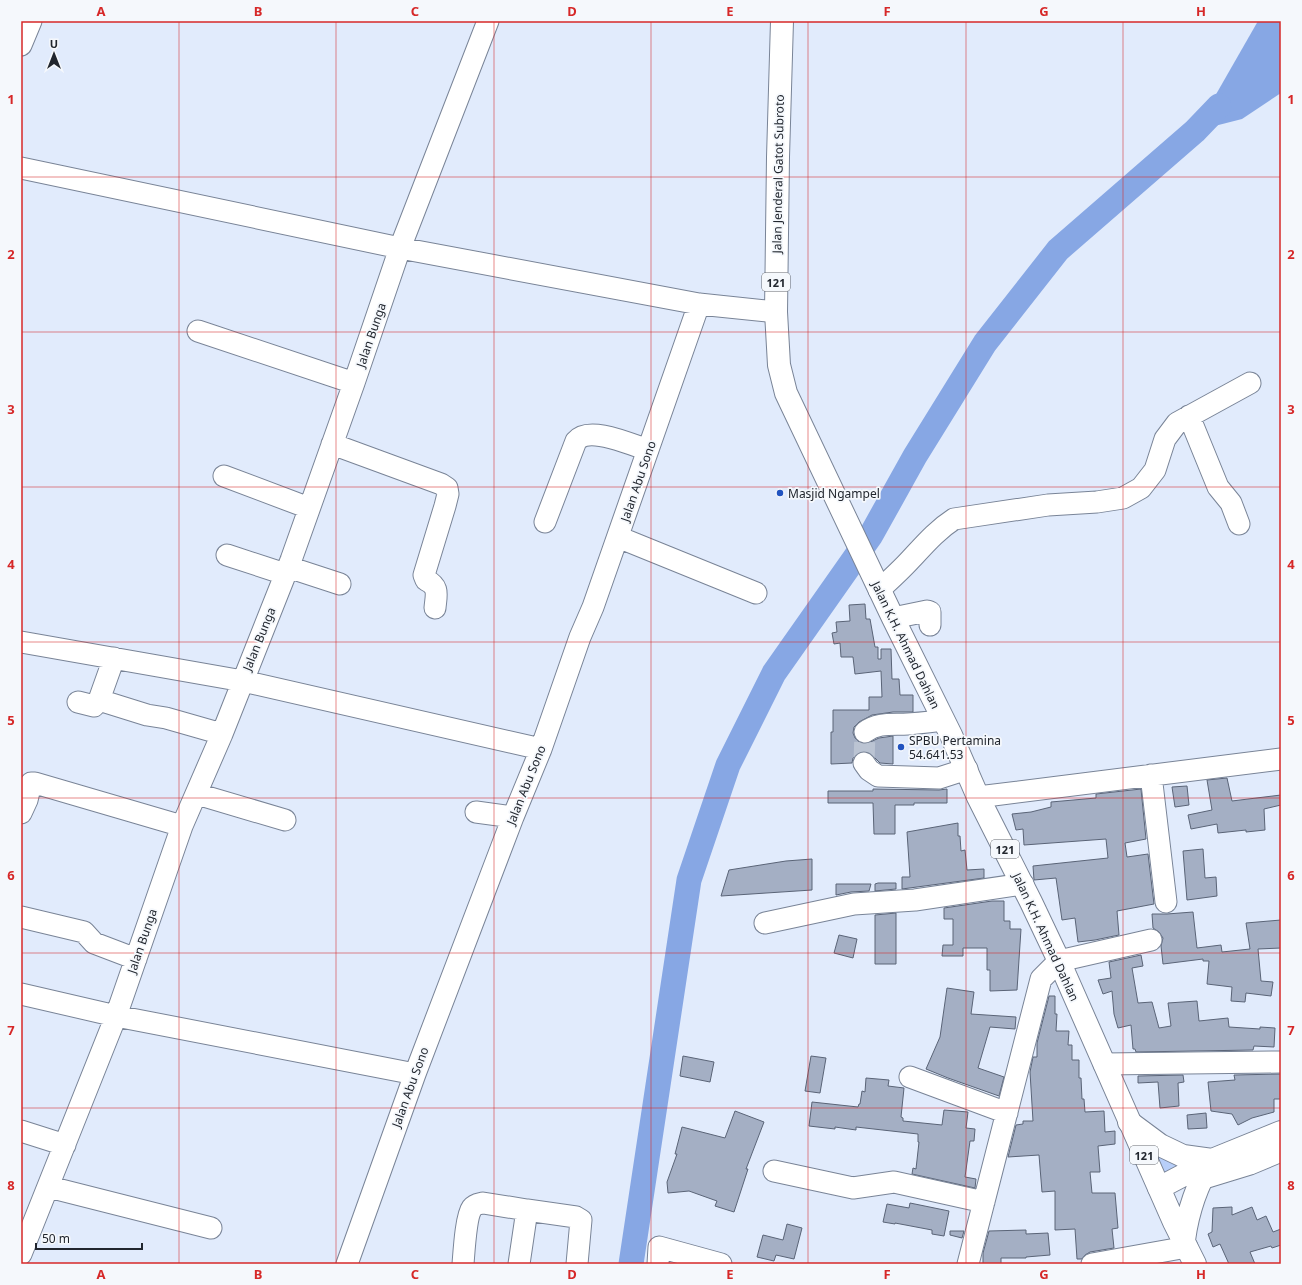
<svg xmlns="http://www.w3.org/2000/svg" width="1302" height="1285" font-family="'Noto Sans',sans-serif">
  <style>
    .green { fill: #b8cff9 }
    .water { fill: #87a7e4 }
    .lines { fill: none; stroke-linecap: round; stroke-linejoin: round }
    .river { stroke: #87a7e4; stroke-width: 25 }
    .building { fill: #a4afc4; stroke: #5a6477 }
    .minor-tunnel { stroke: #bbc4d3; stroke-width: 21; stroke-dasharray: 21 10; stroke-linecap: butt }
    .minor-casing { stroke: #798497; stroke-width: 23 }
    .major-casing { stroke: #798497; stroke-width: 24 }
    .highway-casing { stroke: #798497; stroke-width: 24 }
    .minor { stroke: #fff; stroke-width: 21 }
    .major { stroke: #fff; stroke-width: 22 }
    .highway { stroke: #fff; stroke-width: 22 }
    .grid { fill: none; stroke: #d62828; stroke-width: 1; stroke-opacity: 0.55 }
    .poi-dot { fill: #2153c0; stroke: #f5f8fc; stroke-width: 1.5 }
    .labels { text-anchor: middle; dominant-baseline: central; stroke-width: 3.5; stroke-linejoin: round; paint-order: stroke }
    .shield { fill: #f5f8fc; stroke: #61656c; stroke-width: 1 }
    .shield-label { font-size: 11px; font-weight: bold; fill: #21262e }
    .street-label { font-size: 12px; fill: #21262e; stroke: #f5f8fc }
    .poi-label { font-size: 12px; fill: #21262e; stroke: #f5f8fc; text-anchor: start }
    .neatline { fill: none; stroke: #d62828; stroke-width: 1.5 }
    .grid-label { font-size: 13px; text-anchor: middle; font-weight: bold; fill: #d62828 }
  </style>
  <rect width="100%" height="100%" fill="#e1ebfc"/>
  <path class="green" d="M1150,1145l39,19 -26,10z"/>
  <path class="water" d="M1258,21h23v72l-39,26 -47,12z"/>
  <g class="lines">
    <path class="river" d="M631,1264l58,-384 39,-115 46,-92 97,-138 44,-79 70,-113 73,-93 137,-119 24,-25"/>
  </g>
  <path class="building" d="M865,604l1,15h4l5,28h3v12h3v-10h10l1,30h7l1,16h13v17h-20l-21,3 -13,7 -5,5 -1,6 2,5 5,5 6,1 13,-6 14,-2v28l-13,-1 -11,-11 -6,-1 -6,3 -4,4 -1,5 -21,1v-32h2v-22h36v-13h13l-1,-26 -26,3 -2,-17h-12l-1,-14 -6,1 -2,-11 5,-1 -1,-10 14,-1 -1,-16z
    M1227,778l5,23 49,-6v10l-17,4 1,21 -19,2v-2l-28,3 -1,-9 -26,5 -3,-14 24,-5 -5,-30z
    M1187,786l2,19 -14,2 -3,-20z
    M873,789l66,1 8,-1v14h-33v2h-19v29h-21l-1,-31h-45v-12h45z
    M1141,789l5,50 -21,4 2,14 21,-3 6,50 -37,7 2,24 -24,5 -17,2 -3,-24 -13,2 -6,-42 -22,2 -1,-14 75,-8 -2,-19 -82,6 -1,-16 -7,1 -4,-16 19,-2 20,-5v-5l45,-4v-4z
    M958,823v13h2l1,15 4,-1 2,20 17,-1v9l-82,11v-12h8l-3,-45z
    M1203,849l2,29 11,-1 1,19 -30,4 -4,-49z
    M812,859v31l-91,6 8,-26 57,-9z
    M878,883h18v6l-21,2v-7z
    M836,884h35l-2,7 -18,1 -15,3z
    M992,901h12v20h6v8h11l-4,61 -27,1v-21h-3v-22h-24v8h-21l1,-11h10v-26h-9v-11z
    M1193,912l4,36 24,-3 1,7 28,-3 -4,-26 35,-3v28l-23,1 3,32 12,1 -2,14 -25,-3 -1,9 -14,-1 1,-14 -25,-3 2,-23h-6v-2l-40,5 -2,-18 2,-8 -4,-6 -6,-4 -1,-14h15z
    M896,913v51h-21v-49z
    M839,935l18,4 -4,19 -19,-5z
    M1141,955l2,11 -11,2 6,35 14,-1 7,26 12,-2 -3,-23 29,-2 2,20 29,-3 1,9 31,2v-2l15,1 -1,19 -20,-1 -1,4 -117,2 -1,-3h-2l-2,-24 -13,3 -4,-14 -2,-23 -9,3 -5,-14 13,-2 -2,-16z
    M947,988l27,4 -3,22 45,3 -1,12 -25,-2 -12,41 26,9 -5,19 -51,-18 -22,-9 14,-32z
    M1049,996h6v18h2l-1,17h13l-1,14h4v15h7v18h2l1,21h2l1,13 19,-1 1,21 10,-1v13l-17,2 2,26h-10l2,21h23l3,35 -6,1 2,19 -24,4 -5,3 -3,4h-5l-2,-30 -20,1v-39l-13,1 -3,-37 -31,2 8,-32 7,-1v-3h10l-3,-49 3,-15h4v-14z
    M683,1056l31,6 -4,20 -30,-6z
    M811,1056l15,2 -6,35 -15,-2z
    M1281,1074v25h-7v13l-22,6 -14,7 -6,-11 -21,-3 -3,-29 27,-2 -1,-5z
    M1183,1075l1,7 -6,1 1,23 -19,2 -2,-26 -20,1v-7z
    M866,1078l23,2 -1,6 16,2 -3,29 2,1v3l39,4 2,-15 24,2 -2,16 9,1 -1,12h-4l-5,36 11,2 -1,9 -63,-14 1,-6 3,1 3,-27h-1v-8l-62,-7v3l-21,-3v2l-26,-3 3,-24 46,5 1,-3h1l2,-13 3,1z
    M735,1111l29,11 -18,47h2l-14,43 -19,-6 2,-5 -28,-10 -21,2 -1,-11 10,-28h-2l7,-27 43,11z
    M1206,1113l1,15 -19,1 -1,-14z
    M910,1203l39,8 -5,25 -12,-2v-4l-37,-7v1l-12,-2 4,-18 22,4z
    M1232,1207v8l20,-8 5,13 9,-4 7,16 8,-3v16l-9,3 -1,-2 -21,6 5,12h-26l-9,-20 -7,3 -5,-13 4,-2 1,-24z
    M787,1224l15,4 -8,31 -18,-4 -2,6 -17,-4 6,-22 20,5z
    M1026,1230v4l22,-1 2,22 -24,2v1h-25v6h-18v-11l6,-22z
    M950,1231h14l-2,7 -12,-3z"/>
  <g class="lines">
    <path class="minor-tunnel" d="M864,763l1,-31"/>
    <g class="minor-casing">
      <path id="minor" d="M21,45l10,-24
        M21,168l379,80 299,56 77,8
        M198,331l156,52
        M1189,416l29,71 13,16 8,21
        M332,444l109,40 6,4 1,6 -3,12 -21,69 2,5c14,7 10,15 9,28
        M224,476l85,32
        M545,522l31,-81c13,-16 56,4 72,9
        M618,537l138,56
        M227,555l58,19
        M288,567l52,17
        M879,590c11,-10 22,-20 32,-31 14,-15 26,-29 43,-40l94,-14 49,-3 26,-4 18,-10 14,-18 10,-31 12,-16 73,-40
        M893,618l34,-7 3,1v13
        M21,642l222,39 298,68
        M99,700l48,15 19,3 56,16
        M78,702l16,4 5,-6 15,-42
        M865,732c13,-10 28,-7 43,-8 12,-1 24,-2 35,-4
        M864,763l5,7 9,6 61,2 28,-9
        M1151,775l15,127
        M197,794l88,26
        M978,797l303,-38
        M476,812l37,5
        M21,813l6,-13 4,-17h4l147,43
        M21,917l63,15 10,11 42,16
        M765,923l89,-19 61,-4 108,-16
        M21,994l95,22 299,58
        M1104,1064l177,-2
        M910,1077l97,36
        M21,1131l44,14
        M774,1171l79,17 41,-6 90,20
        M1201,1179l49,-15 31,-13
        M49,1187l162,41
        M21,1254l95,-238 66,-190 40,-92 69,-174 63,-177 46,-135 88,-227
        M347,1264l68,-190 98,-257 28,-68 39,-112 13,-30 106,-303
        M463,1264c1,-12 3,-48 9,-56 3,-4 7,-4 11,-5l44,7
        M519,1264l8,-54 49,7 5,3 -4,44
        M658,1264l1,-17 62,17
        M968,1264l73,-285 18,-18 92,-21
        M1092,1264l95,-17"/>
    </g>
    <g class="major-casing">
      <path id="major" d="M782,21l-4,136 -2,155 3,53 7,28 107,225 58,117 27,62 53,105 28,59 100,227"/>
    </g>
    <g class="highway-casing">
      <path id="highway" d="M1129,1122l31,23 23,11 29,4
        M1184,1240c4,-30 12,-54 28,-80
        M1195,1264l-21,-42 -15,-34 53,-28 69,-28"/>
    </g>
    <use href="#minor" class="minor"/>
    <use href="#major" class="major"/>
    <use href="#highway" class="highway"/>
  </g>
  <path class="grid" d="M179,21v1243M336,21v1243M494,21v1243M651,21v1243M808,21v1243M966,21v1243M1123,21v1243M21,177h1260M21,332h1260M21,487h1260M21,642h1260M21,798h1260M21,953h1260M21,1108h1260"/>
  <g class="poi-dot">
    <circle cx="780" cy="493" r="4"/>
    <circle cx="901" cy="747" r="4"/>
  </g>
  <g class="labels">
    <g class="shield">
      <rect x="762" y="273" width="28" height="18" rx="3"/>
      <rect x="991" y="840" width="28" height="18" rx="3"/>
      <rect x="1130" y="1146" width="28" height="18" rx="3"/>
    </g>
    <g class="shield-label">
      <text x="776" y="282">121</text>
      <text x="1005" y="849">121</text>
      <text x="1144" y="1155">121</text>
    </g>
    <g class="street-label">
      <text transform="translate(778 174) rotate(-89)">Jalan Jenderal Gatot Subroto</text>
      <text transform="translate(371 335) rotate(-71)">Jalan Bunga</text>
      <text transform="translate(638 481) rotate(-71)">Jalan Abu Sono</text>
      <text transform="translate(259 639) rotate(-68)">Jalan Bunga</text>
      <text transform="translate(906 645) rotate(64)">Jalan K.H. Ahmad Dahlan</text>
      <text transform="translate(526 785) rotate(-68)">Jalan Abu Sono</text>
      <text transform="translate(1046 937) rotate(65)">Jalan K.H. Ahmad Dahlan</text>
      <text transform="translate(142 941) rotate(-71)">Jalan Bunga</text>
      <text transform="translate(410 1087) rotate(-70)">Jalan Abu Sono</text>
    </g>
    <g class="poi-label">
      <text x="788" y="493">Masjid Ngampel</text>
      <text x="909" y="740">SPBU Pertamina<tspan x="909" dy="14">54.641.53</tspan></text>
    </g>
  </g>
  <rect width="1302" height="1285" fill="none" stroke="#f5f8fc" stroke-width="44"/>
  <g transform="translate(54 54)" stroke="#f5f8fc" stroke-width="3" paint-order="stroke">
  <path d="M0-3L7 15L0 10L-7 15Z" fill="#21262e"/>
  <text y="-6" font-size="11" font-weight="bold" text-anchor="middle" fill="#21262e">U</text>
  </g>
  <path d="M36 1243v6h106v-6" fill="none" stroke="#21262e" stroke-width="2"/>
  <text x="42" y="1243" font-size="12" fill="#21262e" stroke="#f5f8fc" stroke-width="3" paint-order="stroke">50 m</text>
  <rect x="22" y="22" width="1258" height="1241" class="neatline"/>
  <g class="grid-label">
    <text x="101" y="16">A</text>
    <text x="258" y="16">B</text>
    <text x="415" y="16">C</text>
    <text x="572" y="16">D</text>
    <text x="730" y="16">E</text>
    <text x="887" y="16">F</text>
    <text x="1044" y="16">G</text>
    <text x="1201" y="16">H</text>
    <text x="11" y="104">1</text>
    <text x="1291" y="104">1</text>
    <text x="11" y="259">2</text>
    <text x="1291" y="259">2</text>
    <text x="11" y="414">3</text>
    <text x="1291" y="414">3</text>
    <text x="11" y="569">4</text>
    <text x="1291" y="569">4</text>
    <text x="11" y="725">5</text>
    <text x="1291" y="725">5</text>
    <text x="11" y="880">6</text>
    <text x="1291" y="880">6</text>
    <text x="11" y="1035">7</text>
    <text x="1291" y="1035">7</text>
    <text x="11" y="1190">8</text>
    <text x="1291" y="1190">8</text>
    <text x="101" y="1279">A</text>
    <text x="258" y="1279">B</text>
    <text x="415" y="1279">C</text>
    <text x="572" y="1279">D</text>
    <text x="730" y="1279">E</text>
    <text x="887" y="1279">F</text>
    <text x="1044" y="1279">G</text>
    <text x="1201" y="1279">H</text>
  </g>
</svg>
